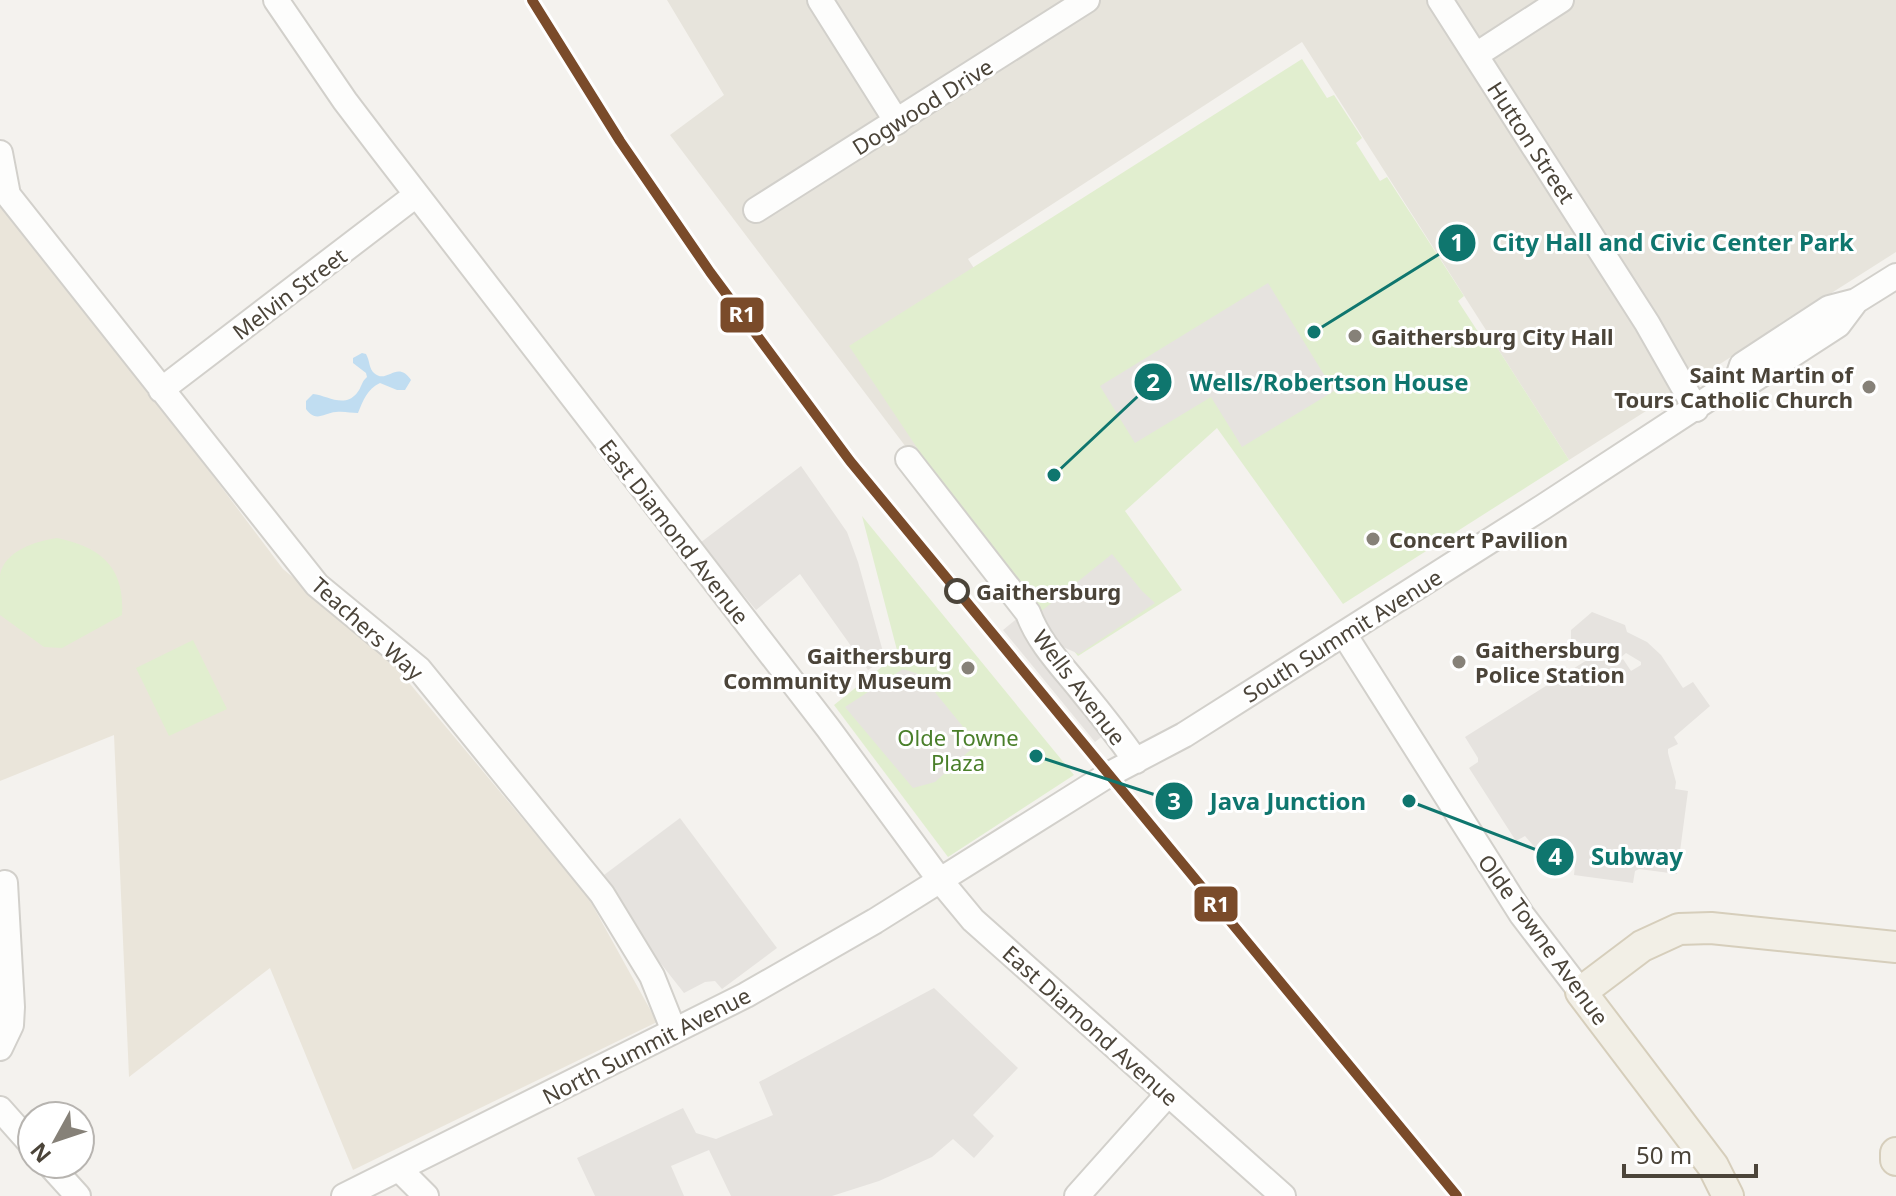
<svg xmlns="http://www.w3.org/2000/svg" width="1896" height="1196" font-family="'Noto Sans',sans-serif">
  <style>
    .residential { fill: #e7e4dc }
    .education { fill: #eae5da }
    .green { fill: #e1eecf }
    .parking { fill: #e6e3df }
    .water { fill: #c0ddf1 }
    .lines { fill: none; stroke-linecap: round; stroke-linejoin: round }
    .minor-casing { stroke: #d2d0cb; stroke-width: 28 }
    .major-casing { stroke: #d6cebb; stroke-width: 34 }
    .minor { stroke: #fdfdfc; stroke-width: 24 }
    .major { stroke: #f2efe6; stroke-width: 30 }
    .rail-1-casing { stroke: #fff; stroke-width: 16 }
    .rail-1 { stroke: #7a4b2a; stroke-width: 10 }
    .poi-dot { fill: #868178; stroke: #fff; stroke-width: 3 }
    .stop-dot { fill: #fff; stroke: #4b4439; stroke-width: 4 }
    .labels { text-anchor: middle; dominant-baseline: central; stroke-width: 6; stroke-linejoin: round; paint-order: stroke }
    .street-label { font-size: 22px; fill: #4b4439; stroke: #fff }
    .poi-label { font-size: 22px; font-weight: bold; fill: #4b4439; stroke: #fff; text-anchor: start }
    .stop-label { font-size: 22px; font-weight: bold; fill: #4b4439; stroke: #fff; text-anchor: start }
    .park-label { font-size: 22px; fill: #4a7f2a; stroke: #fff }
    .leader { fill: none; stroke: #0f766e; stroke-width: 3 }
    .callout-dot { fill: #0f766e; stroke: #fff; stroke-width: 3 }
    .mark-label { font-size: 24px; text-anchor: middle; font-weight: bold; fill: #fff }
    .callout-label { font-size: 24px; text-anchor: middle; font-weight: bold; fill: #0f766e; stroke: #fff; stroke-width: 6; stroke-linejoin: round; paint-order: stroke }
    .line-badge { stroke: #fff; stroke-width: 3 }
    .badge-label { font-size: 22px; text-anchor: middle; font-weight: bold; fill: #fff }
  </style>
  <rect width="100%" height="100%" fill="#f4f2ee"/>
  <path class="residential" d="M667,0h1229v252l-327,208 -267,-418 -334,217 141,219 -107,96 -332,-439 54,-40z"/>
  <path class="education" d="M0,193l283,376 102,85 203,243 69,125 -304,148 -83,-202 -141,109 -15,-342 -114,46z"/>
  <path class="green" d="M1302,59l25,39 7,-3 28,43 -6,5 24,38 7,-4 77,119 -6,5 26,40 7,-3 78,122 -226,144 -126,-176 -92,83 57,79 -104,66 -120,-147 -109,-163z
    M862,516l212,259 -126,82 -114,-152 64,-51z
    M57,538c44,9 68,29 65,77l-60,33 -18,-1 -44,-32c0,-13 0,-27 0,-40 4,-24 36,-34 57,-37z
    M193,640l34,69 -58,27 -33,-68z"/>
  <path class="parking" d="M1268,283l66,108 -92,56 -31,-50 -76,46 -35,-57z
    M801,466l46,66 11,30 27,97 -17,11 -68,-96 -44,36 -56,-67z
    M1112,554l30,37 13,12 -76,51 -16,-7 -22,-24 -2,-10z
    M1592,612l33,13 2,7 20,10 14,13 22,33 10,-6 17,24 -36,31 4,7 -10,5v4l8,29 -1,7 13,2 -11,83 -38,-5 -4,2 -2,12 -59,-8 1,-10 -3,-4 -28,-3 -19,-22 -9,5 -47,-73 9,-6v-4l-13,-21 122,-77 8,-3 7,2 9,7 12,-7 8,12 10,-6v-3l-15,-9 -6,5 -49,-19v-9z
    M1020,616l93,112 -18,14 -92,-112z
    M903,669l18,6 56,69 -42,38 -22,6 -68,-81z
    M680,818l97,130 -55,41 -7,-8 -10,1 -21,11 -88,-112z
    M934,988l84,80 -45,47 21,21 -20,22 -21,-19 -21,18 -53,24 -47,15h-101l-22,-46 -38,16 13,30h-89l-18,-38 106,-50 13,25 20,6 57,-24 -14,-33z"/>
  <path class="water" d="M362,353l4,1c4,7 3,15 8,19 13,12 23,-14 37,7l-6,10h-8l-17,-7c-13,6 -17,18 -22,30 -7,0 -14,-2 -22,-1 -13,1 -20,11 -30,-3v-8l7,-7c14,1 31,15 44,-1 5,-6 4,-11 10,-16l-1,-4 -13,-10v-5z"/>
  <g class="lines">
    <g class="minor-casing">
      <path id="minor" d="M276,0l69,101 35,46 448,581 111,151 34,41 310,276
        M820,0l77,122
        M1440,0l207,323 49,86
        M1476,55l85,-55
        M0,153l8,42 309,390 102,84 183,225 50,82 22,55
        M756,210l331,-210
        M1737,380l13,2 88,-57 18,-24
        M161,390l255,-195
        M908,459l120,154c11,30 34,53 54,78 19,23 37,46 54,70
        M1344,634l178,281 59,77
        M0,1048l11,-23 1,-18 -7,-124
        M0,1109l32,36
        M49,1164l29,32
        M399,1169l27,27
        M344,1196l402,-201 129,-74 233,-146 76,-40 359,-228 194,-127 5,-15 87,-57 27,-7 40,-25
        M1077,1196l91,-102"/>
    </g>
    <g class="major-casing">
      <path id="major" d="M1896,1153v7
        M1728,1196l-15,-30 -132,-174 61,-46 37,-17 32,-1 185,19"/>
    </g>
    <use href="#minor" class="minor"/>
    <use href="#major" class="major"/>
    <g class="rail-1-casing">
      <path id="rail-1" d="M532,0l88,141 90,131 140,189 607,735"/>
    </g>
    <use href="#rail-1" class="rail-1"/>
  </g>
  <g class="poi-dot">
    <circle cx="1355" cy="336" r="8"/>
    <circle cx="1869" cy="387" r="8"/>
    <circle cx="1373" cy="539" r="8"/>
    <circle cx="1459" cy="662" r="8"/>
    <circle cx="968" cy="668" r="8"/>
  </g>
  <circle class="stop-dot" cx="957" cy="591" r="11"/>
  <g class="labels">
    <g class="street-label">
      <text transform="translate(922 106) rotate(-32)">Dogwood Drive</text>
      <text transform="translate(1532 142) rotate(57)">Hutton Street</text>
      <text transform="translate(289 293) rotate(-37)">Melvin Street</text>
      <text transform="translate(675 531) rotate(52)">East Diamond Avenue</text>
      <text transform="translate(368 628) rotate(42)">Teachers Way</text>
      <text transform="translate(1342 635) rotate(-32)">South Summit Avenue</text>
      <text transform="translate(1080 687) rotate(53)">Wells Avenue</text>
      <text transform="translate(1544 939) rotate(54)">Olde Towne Avenue</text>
      <text transform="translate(1091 1025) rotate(42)">East Diamond Avenue</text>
      <text transform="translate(646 1045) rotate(-27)">North Summit Avenue</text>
    </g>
    <g class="poi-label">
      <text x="1371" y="336">Gaithersburg City Hall</text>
      <text x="1853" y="374" text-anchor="end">Saint Martin of<tspan x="1853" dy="25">Tours Catholic Church</tspan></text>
      <text x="1389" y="539">Concert Pavilion</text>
      <text x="1475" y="649">Gaithersburg<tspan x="1475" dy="25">Police Station</tspan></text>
      <text x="952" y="655" text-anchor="end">Gaithersburg<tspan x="952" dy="25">Community Museum</tspan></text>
    </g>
    <g class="stop-label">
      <text x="976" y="591">Gaithersburg</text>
    </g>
    <g class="park-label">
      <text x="958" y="737">Olde Towne<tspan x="958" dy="25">Plaza</tspan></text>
    </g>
  </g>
  <path class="leader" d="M1314 332L1457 243M1054 475L1153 382M1036 756L1174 801M1409 801L1555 857"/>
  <g class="callout-dot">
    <circle cx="1314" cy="332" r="8"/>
    <circle cx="1054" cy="475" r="8"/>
    <circle cx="1036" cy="756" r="8"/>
    <circle cx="1409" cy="801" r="8"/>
    <circle cx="1457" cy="243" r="20"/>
    <circle cx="1153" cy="382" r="20"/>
    <circle cx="1174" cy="801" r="20"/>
    <circle cx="1555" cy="857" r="20"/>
  </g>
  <g class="mark-label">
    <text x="1457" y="251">1</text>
    <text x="1153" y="391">2</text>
    <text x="1174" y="810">3</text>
    <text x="1555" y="865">4</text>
  </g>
  <g class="callout-label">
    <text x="1673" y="251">City Hall and Civic Center Park</text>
    <text x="1329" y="391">Wells/Robertson House</text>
    <text x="1288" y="810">Java Junction</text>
    <text x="1637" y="865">Subway</text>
  </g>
  <g class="line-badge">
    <rect x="719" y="296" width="46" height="38" rx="8" fill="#7a4b2a"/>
    <rect x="1193" y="885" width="46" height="38" rx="8" fill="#7a4b2a"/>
  </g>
  <g class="badge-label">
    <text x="742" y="322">R1</text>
    <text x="1216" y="912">R1</text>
  </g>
  <g transform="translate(56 1140) rotate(230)"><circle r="38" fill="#ffffff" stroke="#b7b4b0" stroke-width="2"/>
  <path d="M0-6L14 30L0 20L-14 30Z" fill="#868178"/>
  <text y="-12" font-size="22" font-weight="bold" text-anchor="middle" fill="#4b4439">N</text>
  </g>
  <path d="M1624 1164v12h132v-12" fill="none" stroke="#4b4439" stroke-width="4"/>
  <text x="1636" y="1164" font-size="24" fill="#4b4439" stroke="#ffffff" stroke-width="6" paint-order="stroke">50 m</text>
</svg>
